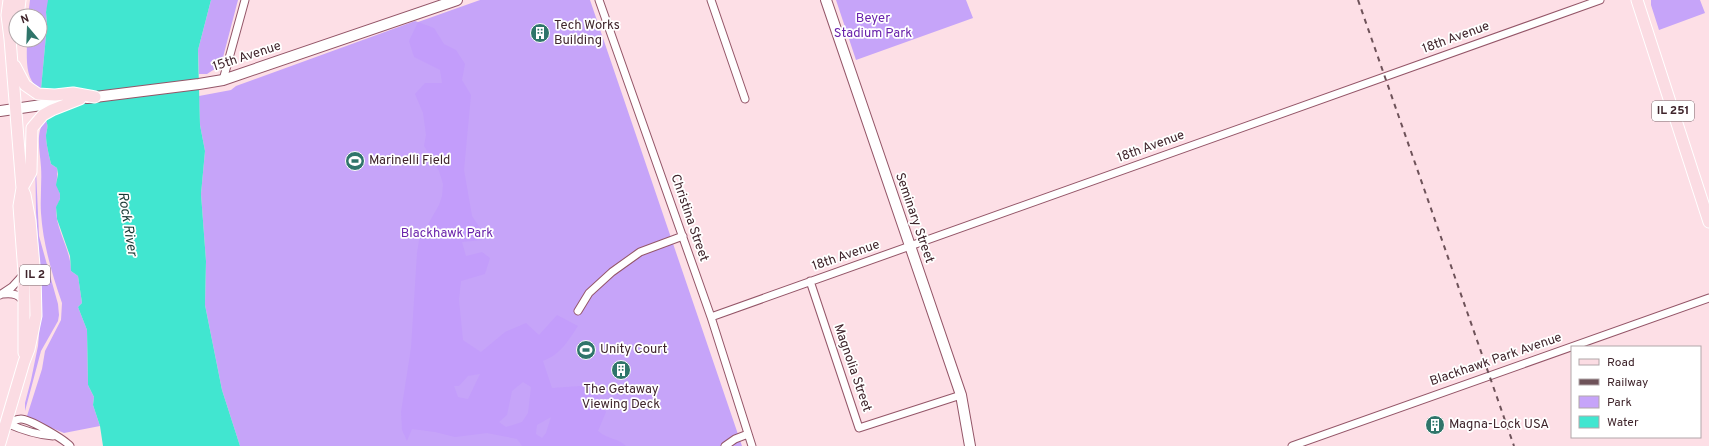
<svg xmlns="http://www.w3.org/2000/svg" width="1709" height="446" font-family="Overpass,sans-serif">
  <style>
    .green { fill: #c6a4f9 }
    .forest { fill: #c39dfb; fill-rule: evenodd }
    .water { fill: #41e6d0 }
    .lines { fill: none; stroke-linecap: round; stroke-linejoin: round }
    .street-casing { stroke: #945668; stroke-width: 9 }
    .secondary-casing { stroke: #945668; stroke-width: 12 }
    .primary-casing { stroke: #fff; stroke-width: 13 }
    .street { stroke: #fff; stroke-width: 7 }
    .secondary { stroke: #fff; stroke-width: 10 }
    .primary { stroke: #fbdce3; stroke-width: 11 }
    .rail { stroke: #6e5259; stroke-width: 2; stroke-dasharray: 5 5; stroke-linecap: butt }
    .labels { text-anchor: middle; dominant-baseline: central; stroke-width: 3.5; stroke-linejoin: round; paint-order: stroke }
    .shield { fill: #fff; stroke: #79666b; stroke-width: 1 }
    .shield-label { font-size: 12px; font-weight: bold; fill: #3f242b }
    .park-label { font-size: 13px; fill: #6922ab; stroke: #fff }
    .poi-label { font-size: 13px; fill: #3f242b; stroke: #fff; text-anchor: start }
    .street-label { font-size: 13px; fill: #3f242b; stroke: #fff }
    .water-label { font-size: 14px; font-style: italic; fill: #1b3b36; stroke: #fff }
  </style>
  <rect width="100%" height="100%" fill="#fddfe6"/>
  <path class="green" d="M30,0h18l1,2 -3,10 1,13 -6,64c-17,-8 -14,-33 -14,-49h13v-24h-12z
    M211,0h27l-17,65 -14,9h-8l-1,-24z
    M480,0h110l152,446h-502l-18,-56 -17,-85 1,-44 -5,-67 4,-43 -5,-26 -1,-29 32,-6 5,-4 179,-65 3,1z
    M836,0h130l7,18 -117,42z
    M1651,0h49l5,13 -46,17 -8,-25z
    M45,119c4,6 2,10 1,16 0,9 3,20 5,29l6,4c1,6 -1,13 0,18 1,4 4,7 3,12 0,4 -4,7 -4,11 0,22 15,40 15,62l7,5 4,27 -4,4 9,23 1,55 6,12 -1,8 7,21 -36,7 -32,-13 -5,-4 15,-47 3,-18 16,-31 1,-17c-10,-29 -19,-59 -21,-90 -1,-15 1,-31 0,-46 -1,-17 -6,-33 4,-48z
    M35,148l4,88 19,68 1,11 -1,6 -17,30 -16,60v-8l6,-23 7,-34 4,-46 -6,-88z"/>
  <path class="forest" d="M418,22l16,6 10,16 12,6 9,14 -3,16 9,15 -7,75 8,46 8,12 2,12 -20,2 4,14 16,-4 8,6 -5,16 -24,7 -2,19 4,40 18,12 24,-20 21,-9 13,12 18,-20 21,11c-10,15 -17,28 -35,35l9,27 28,-2 14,3 12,23 -8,19c11,9 20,7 28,15h-104l-5,-7 -30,-6 -32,4 -20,-5 -23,-3 -5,12 -5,-11 -1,-18 10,-64 6,-95 2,-13 20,-35 3,-9 1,-12 -4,-13 -15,-25 2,-11 -3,-22 -8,-19 10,-11h17l-2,-13 -26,-13 -5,-16zM480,374l-12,25 -10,-2 -4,-11h5l9,-10zM523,382l8,5 -3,26 -6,9 -16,5 -7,-5 8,-7 5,-24zM551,417l-5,16 -4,5 -6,-4 1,-9z"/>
  <path class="water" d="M48,0h163l-13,50 2,75 5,26 -4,43 5,67 -1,44 17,85 18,56h-137l-3,-20 -7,-21 1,-8 -6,-12 -1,-55 -9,-23 4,-4 -4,-27 -7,-5 -1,-15 -13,-37 -1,-12 4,-8v-5l-4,-9 2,-11 -1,-6 -6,-4c-2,-9 -5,-20 -5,-29 1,-6 3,-10 -1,-16l-4,-30 6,-64 -1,-13z"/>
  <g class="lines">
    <g class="street-casing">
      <path id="street" d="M599,0l112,317 41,129
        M711,0l34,99
        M223,80l22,-80
        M810,281l49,147 102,-33
        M3,294c10,-1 17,0 21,10
        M0,295l12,-8 11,-12
        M578,311l11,-18 23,-21 28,-20 43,-16
        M711,317l889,-317
        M6,423c5,-1 11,-4 15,-4 9,0 44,21 49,27
        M6,423c16,7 30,12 47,13
        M725,446l10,-7 13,-5
        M1292,446l417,-148"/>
    </g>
    <g class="secondary-casing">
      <path id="secondary" d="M826,0l135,395 9,51
        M87,98l112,-14 24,-4 234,-80
        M0,111l69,-10"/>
    </g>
    <g class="primary-casing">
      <path id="primary" d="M1637,0l72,222
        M18,16l2,-16
        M15,66l10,19 13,9 17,1 18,-2 22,4
        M24,353v-80l-5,-67 3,-18 9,-16 1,-44 11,-13 9,-5 28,-11
        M0,443l24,-81 5,-13 7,-33 -1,-40 -5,-55 -5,-26 -3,-7 -12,-149 -3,-24 2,-15"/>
    </g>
    <use href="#street" class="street"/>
    <use href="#secondary" class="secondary"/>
    <use href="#primary" class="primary"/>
    <path class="rail" d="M1358,0l156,446"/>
  </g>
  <defs>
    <g id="building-disc" transform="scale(1)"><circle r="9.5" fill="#2f756a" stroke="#fff"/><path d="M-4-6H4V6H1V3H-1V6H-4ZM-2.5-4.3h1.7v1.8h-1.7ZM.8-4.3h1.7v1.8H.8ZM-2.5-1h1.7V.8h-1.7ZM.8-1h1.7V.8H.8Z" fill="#fff"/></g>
    <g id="stadium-disc" transform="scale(1)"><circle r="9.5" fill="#2f756a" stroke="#fff"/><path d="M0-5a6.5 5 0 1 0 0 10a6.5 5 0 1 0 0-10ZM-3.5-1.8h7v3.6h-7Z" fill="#fff"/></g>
  </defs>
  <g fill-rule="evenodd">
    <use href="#building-disc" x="540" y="33"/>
    <use href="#stadium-disc" x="355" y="161"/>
    <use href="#stadium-disc" x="586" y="350"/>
    <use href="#building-disc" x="621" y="370"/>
    <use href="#building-disc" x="1435" y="425"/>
  </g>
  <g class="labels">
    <g class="shield">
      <rect x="1652" y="101" width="42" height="20" rx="3"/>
      <rect x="20" y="265" width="30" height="20" rx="3"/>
    </g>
    <g class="shield-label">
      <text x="1673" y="111">IL 251</text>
      <text x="35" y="275">IL 2</text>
    </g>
    <g class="park-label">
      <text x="873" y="19">Beyer<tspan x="873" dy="15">Stadium Park</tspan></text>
      <text x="447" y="234">Blackhawk Park</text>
    </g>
    <g class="poi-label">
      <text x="554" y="26">Tech Works<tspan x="554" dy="15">Building</tspan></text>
      <text x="369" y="161">Marinelli Field</text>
      <text x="600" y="350">Unity Court</text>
      <text x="621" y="390" text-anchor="middle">The Getaway<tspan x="621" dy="15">Viewing Deck</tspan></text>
      <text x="1449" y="425">Magna-Lock USA</text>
    </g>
    <g class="street-label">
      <text transform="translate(1456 38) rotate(-20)">18th Avenue</text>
      <text transform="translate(247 57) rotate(-18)">15th Avenue</text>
      <text transform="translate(1151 147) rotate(-20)">18th Avenue</text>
      <text transform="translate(689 218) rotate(71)">Christina Street</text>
      <text transform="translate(914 218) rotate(71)">Seminary Street</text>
      <text transform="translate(846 256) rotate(-19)">18th Avenue</text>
      <text transform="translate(1496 360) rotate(-19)">Blackhawk Park Avenue</text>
      <text transform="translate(852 368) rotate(71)">Magnolia Street</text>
    </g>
    <g class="water-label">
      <text transform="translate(127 224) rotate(81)">Rock River</text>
    </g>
  </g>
  <rect x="1571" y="346" width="130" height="92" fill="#ffffff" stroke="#b2a7aa"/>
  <rect x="1579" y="359" width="20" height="6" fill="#fbdce3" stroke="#b2a7aa"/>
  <text x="1607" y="366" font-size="12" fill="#3f242b">Road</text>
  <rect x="1579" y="379" width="20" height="6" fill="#6e5259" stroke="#b2a7aa"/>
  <text x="1607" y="386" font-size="12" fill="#3f242b">Railway</text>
  <rect x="1579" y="396" width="20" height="12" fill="#c6a4f9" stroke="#b2a7aa"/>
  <text x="1607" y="406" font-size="12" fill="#3f242b">Park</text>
  <rect x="1579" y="416" width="20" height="12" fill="#41e6d0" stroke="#b2a7aa"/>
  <text x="1607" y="426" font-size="12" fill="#3f242b">Water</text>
  <g transform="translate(28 28) rotate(341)"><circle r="19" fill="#ffffff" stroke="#b2a7aa"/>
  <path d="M0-3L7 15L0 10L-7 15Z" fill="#2f756a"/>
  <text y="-6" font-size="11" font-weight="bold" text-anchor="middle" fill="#3f242b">N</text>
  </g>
</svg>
